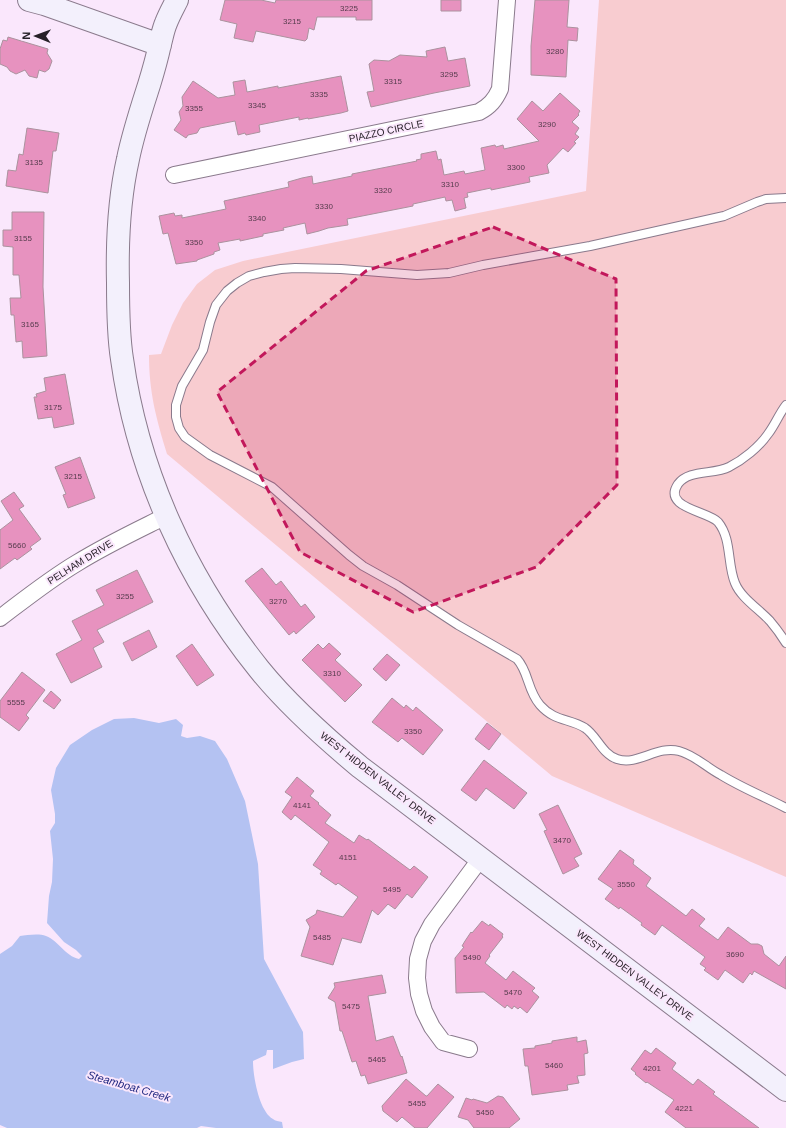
<svg xmlns="http://www.w3.org/2000/svg" width="786" height="1128" font-family="Helvetica,sans-serif">
  <style>
    .green { fill: #f8ccd0 }
    .water { fill: #b4c2f2 }
    .building { fill: #e792bf; stroke: #ab929e }
    .lines { fill: none; stroke-linecap: round; stroke-linejoin: round }
    .lane-casing { stroke: #8a7a8c; stroke-width: 10 }
    .street-casing { stroke: #8a7a8c; stroke-width: 18 }
    .secondary-casing { stroke: #8a7a8c; stroke-width: 24 }
    .lane { stroke: #fff; stroke-width: 8 }
    .street { stroke: #fff; stroke-width: 16 }
    .secondary { stroke: #f3f0fc; stroke-width: 22 }
    .marked { fill: #c2185b; fill-opacity: 0.2; stroke: #c2185b; stroke-width: 3; stroke-dasharray: 8 5; stroke-linejoin: round }
    .labels { text-anchor: middle; dominant-baseline: central; stroke-width: 4; stroke-linejoin: round; paint-order: stroke }
    .number-label { font-size: 8px; fill: #563c4d }
    .street-label { font-size: 10px; fill: #261f27; stroke: #fae7fc }
    .water-label { font-size: 11px; font-style: italic; fill: #232a82; stroke: #fae7fc }
  </style>
  <rect width="100%" height="100%" fill="#fae7fc"/>
  <path class="green" d="M599,0h187v877l-234,-101 -385,-322c-11,-36 -18,-62 -18,-99l12,-1 11,-29 11,-22 14,-19 18,-14 28,-9 343,-70z"/>
  <path class="water" d="M134,718l25,5 17,-4 7,6 -2,11 6,2 13,-2 15,5 12,18 18,42 13,63 6,95 39,73 1,27 -12,3 -19,7v-19h-6l-1,5 -13,6c0,15 6,50 20,58 2,2 6,2 9,3l1,6h-67l-15,-2 -4,2h-190l-7,-3v-171l12,-8 8,-10c7,-1 19,-3 26,0 13,5 19,20 33,23l3,-3 -6,-6 -12,-8 -17,-19 2,-27 3,-14 1,-23 -3,-28 5,-8v-9l-4,-24 5,-22 14,-23 22,-15 22,-11z"/>
  <path class="building" d="M225,0h36l14,3 1,-3h96v20h-16v-3h-39l-3,13 -5,-2 -2,11 -2,2 -49,-10 -3,11 -19,-4 3,-14 -17,-4z
    M441,0h20v11h-20z
    M535,0h34l-2,27 11,1 -1,13 -9,-1 -2,37 -35,-2v-29z
    M8,37l40,12 -1,4 5,8 -3,8 -4,3 -6,-2 -2,8 -8,-2 -4,-6 -9,4 -6,-3 -3,-4 -7,-3v-15l3,-9 4,1z
    M445,47l3,14 17,-3 5,28 -36,7 -63,14 -4,-15 7,-1 -5,-27 5,-4 15,1 11,-6 27,2 -1,-6z
    M341,76l7,35 -7,2 -33,6v-1l-9,2v-3l-40,8 1,7 -14,3 -1,-2 -7,2 -3,-14 -35,7 -3,5 -9,2 -2,3 -12,-8 7,-10 -2,-8 4,-6 -1,-9 11,-16 25,17 17,-3 -2,-13 12,-2 2,12 31,-6v2z
    M560,93l20,18 -2,3 1,1 -7,7 7,6 -4,6 4,3 -5,5 2,1 -8,9 -5,-4 -16,17 2,8 -20,4 1,5 -39,8v-2l-24,5 1,4 -4,1 2,10 -11,3 -3,-11 -6,1 -1,-4 -32,7v2l-66,13 1,6 -20,3 -9,3 -12,3 -2,-11 -22,5 1,2 -21,4v2l-23,5v-2l-22,4 2,7 -6,2v2l-17,6v1l-21,3 -8,-31 -5,1 -4,-18 15,-3 1,3 7,-1v3l44,-9 -2,-8 65,-14 -1,-5 14,-4 10,-2 1,8 39,-8v-2l65,-13 -1,-1 5,-1v-5l15,-3 2,9 3,-1 3,16 20,-4 1,3 20,-4 -4,-22 14,-3 1,2 7,-2 1,4 35,-8 -22,-22 15,-18 11,10z
    M27,128l32,5 -3,18h-3l-5,42 -42,-7 2,-16 8,1 3,-17 4,1z
    M12,212h32l-1,75 4,69 -24,2 -1,-17 -6,1 -2,-27h-3l-1,-17h11l-2,-23h-6v-28l-10,-1v-16h9z
    M65,374l9,50 -20,4 -2,-11 -14,2 -4,-22h3l-1,-3 10,-3 -2,-13z
    M80,457l15,41 -27,10 -5,-13 3,-1 -11,-27z
    M14,492l10,14 -5,3 22,30 -11,8 2,2 -15,11 -2,-2 -15,11v-39l13,-10 -12,-19z
    M262,568l14,17 5,-4 20,26 4,-3 10,13 -19,17 -2,-3 -5,4 -44,-54z
    M137,570l16,32 -56,28 7,12 -11,6 9,19 -31,16 -15,-29 26,-14 -10,-19 32,-16 -8,-15z
    M149,630l8,17 -25,14 -9,-18z
    M329,643l12,11 -6,6 27,25 -17,17 -43,-42 16,-16 5,5z
    M192,644l22,31 -17,11 -21,-30z
    M387,654l13,11 -14,16 -13,-12z
    M22,672l23,18 -19,25 3,3 -10,13 -19,-14v-16z
    M51,691l10,9 -7,9 -11,-8z
    M392,698l12,10 2,-3 7,6 3,-4 27,23 -20,25 -21,-17 -4,4 -26,-20z
    M487,723l14,11 -12,16 -14,-11z
    M484,760l43,33 -13,16 -28,-21 -10,13 -15,-11z
    M297,777l17,14 -4,5 9,7 -1,1 13,11 -6,8 29,20 5,-8 8,5 1,-1 42,31 4,-4 14,11 -16,21 -5,-4 -12,15 -7,-5 -10,11 -6,-5 -11,33 -19,-5 -9,27 -32,-9 9,-29 -4,-7 10,-6 1,-4 26,7 15,-20 -20,-14 -2,2 -16,-11 2,-3 -9,-6 16,-23 -34,-27 -4,5 -9,-8 10,-15 -7,-5z
    M558,805l24,49 -8,4 5,8 -16,8 -19,-43 3,-1 -8,-16z
    M620,850l14,10 -1,4 18,14 -5,8 40,30 6,-7 13,10 -6,7 19,14 10,-13 23,17h7l4,2 2,8 15,12 7,-10v33l-32,-18 -2,4 -2,-2 -7,10 -18,-13 -7,10 -14,-10 2,-2 -6,-4 5,-7 -43,-32 -7,10 -14,-10 1,-2 -22,-16 -1,2 -14,-10 8,-10 -15,-10z
    M482,921l7,5 1,-2 13,10 -1,2 1,1 -14,18 1,1 -5,7 21,17 7,-9 22,17 -3,3 7,6 -12,16 -7,-6 -2,2 -4,-3 -2,3 -5,-4 -2,3 -21,-16 -28,1 -1,-35 9,-11 -2,-1 3,-5 6,-9 1,1z
    M382,975l4,18 -18,3 8,45 17,-5 8,21 1,-1 5,17 -39,11 -3,-9 -4,1 -5,-15 -4,1 -10,-31h-2l-5,-29 -7,-4 7,-11 -1,-4z
    M577,1037v5l9,-2 2,13 -4,1 1,21 -8,1 2,7 -12,2 1,5 -36,5 -4,-29h-3l-2,-17 12,-1v-2l17,-3v-2z
    M656,1048l20,15 -4,6 21,16 5,-6 17,13 -2,2 46,34h-73l-21,-16 9,-12 -27,-18 -1,1 -11,-9 1,-1 -5,-4 14,-19 6,4z
    M406,1079l20,17h1l11,-12 16,13 -27,31h-12l-13,-11 -5,5 -14,-11 -1,-5z
    M498,1096l5,1 17,22 -11,9h-35l-6,-8 -10,-3 8,-19 6,2 1,-1 14,4z"/>
  <g class="lines">
    <g class="lane-casing">
      <path id="lane" d="M786,198l-20,1 -9,3 -33,14 -134,30 -107,19 -34,8 -32,2 -76,-6 -46,-1 -14,1 -17,3 -15,4 -12,7 -10,8 -11,14 -6,17 -7,28 -21,36 -6,19v12l3,11 6,9 25,18 62,32 77,68 14,11 34,19 61,40 59,34c12,13 10,31 23,46 15,17 29,13 45,23 12,8 17,26 32,31 21,7 40,-14 62,-8 16,4 28,17 42,24 21,13 44,22 65,33
        M786,405c-7,9 -11,20 -18,29 -9,13 -25,26 -39,33 -15,8 -40,2 -51,17 -16,24 30,27 40,38 14,17 9,42 17,61 6,15 24,26 35,38 6,7 11,14 16,22"/>
    </g>
    <g class="street-casing">
      <path id="street" d="M174,175l305,-63c11,-6 16,-12 21,-23l7,-89
        M0,618c25,-19 50,-39 77,-55 29,-18 59,-32 89,-47
        M469,1049l-26,-7 -11,-15 -8,-16 -5,-17 -2,-16 1,-19 5,-18 9,-17 49,-66"/>
    </g>
    <g class="secondary-casing">
      <path id="secondary" d="M29,0l15,4 116,41
        M177,0c-4,8 -8,15 -11,23 -3,7 -4,14 -6,21 -3,14 -7,28 -11,41 -8,25 -16,49 -21,74 -9,40 -11,83 -10,124 0,25 0,51 4,76 16,114 65,220 137,310 29,36 65,68 101,98l426,323"/>
    </g>
    <use href="#lane" class="lane"/>
    <use href="#street" class="street"/>
    <use href="#secondary" class="secondary"/>
  </g>
  <path class="marked" d="M493,227l123,52 1,206 -81,82 -123,45 -113,-60 -83,-160 149,-121z"/>
  <g class="labels">
    <g class="number-label">
      <text x="349" y="8">3225</text>
      <text x="292" y="21">3215</text>
      <text x="555" y="51">3280</text>
      <text x="449" y="74">3295</text>
      <text x="393" y="81">3315</text>
      <text x="319" y="94">3335</text>
      <text x="257" y="105">3345</text>
      <text x="194" y="108">3355</text>
      <text x="547" y="124">3290</text>
      <text x="34" y="162">3135</text>
      <text x="516" y="167">3300</text>
      <text x="450" y="184">3310</text>
      <text x="383" y="190">3320</text>
      <text x="324" y="206">3330</text>
      <text x="257" y="218">3340</text>
      <text x="23" y="238">3155</text>
      <text x="194" y="242">3350</text>
      <text x="30" y="324">3165</text>
      <text x="53" y="407">3175</text>
      <text x="73" y="476">3215</text>
      <text x="17" y="545">5660</text>
      <text x="125" y="596">3255</text>
      <text x="278" y="601">3270</text>
      <text x="332" y="673">3310</text>
      <text x="16" y="702">5555</text>
      <text x="413" y="731">3350</text>
      <text x="302" y="805">4141</text>
      <text x="562" y="840">3470</text>
      <text x="348" y="857">4151</text>
      <text x="626" y="884">3550</text>
      <text x="392" y="889">5495</text>
      <text x="322" y="937">5485</text>
      <text x="735" y="954">3690</text>
      <text x="472" y="957">5490</text>
      <text x="513" y="992">5470</text>
      <text x="351" y="1006">5475</text>
      <text x="377" y="1059">5465</text>
      <text x="554" y="1065">5460</text>
      <text x="652" y="1068">4201</text>
      <text x="417" y="1103">5455</text>
      <text x="684" y="1108">4221</text>
      <text x="485" y="1112">5450</text>
    </g>
    <g class="street-label">
      <text transform="translate(386 131) rotate(-12)">PIAZZO CIRCLE</text>
      <text transform="translate(80 562) rotate(-32)">PELHAM DRIVE</text>
      <text transform="translate(378 778) rotate(38)">WEST HIDDEN VALLEY DRIVE</text>
      <text transform="translate(635 975) rotate(37)">WEST HIDDEN VALLEY DRIVE</text>
    </g>
    <g class="water-label">
      <text transform="translate(129 1086) rotate(16)">Steamboat Creek</text>
    </g>
  </g>
  <g transform="translate(36 36) rotate(271)" stroke="#fae7fc" stroke-width="3" paint-order="stroke">
  <path d="M0-3L7 15L0 10L-7 15Z" fill="#261f27"/>
  <text y="-6" font-size="11" font-weight="bold" text-anchor="middle" fill="#261f27">N</text>
  </g>
</svg>
